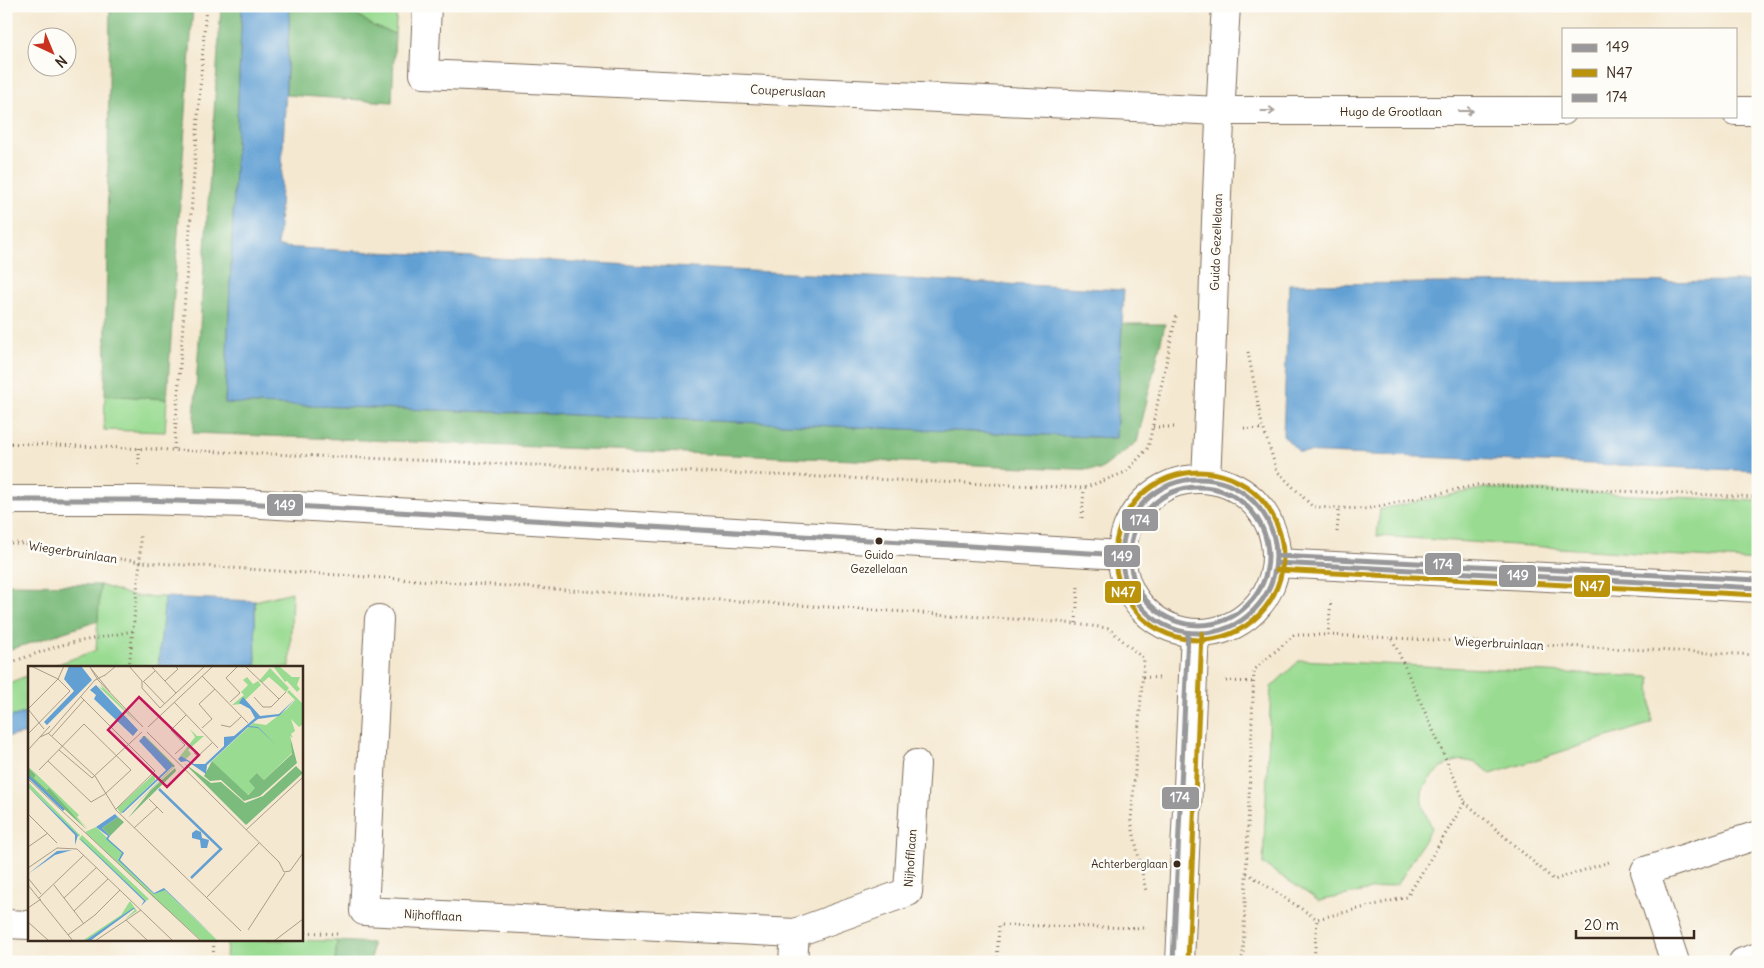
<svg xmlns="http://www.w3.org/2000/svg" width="1764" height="968" font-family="Delius,sans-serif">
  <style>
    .green { fill: #9adb92; stroke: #6a8258 }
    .forest { fill: #7bbb7c; stroke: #5b724d }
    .water { fill: #62a0d4; stroke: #4e6579 }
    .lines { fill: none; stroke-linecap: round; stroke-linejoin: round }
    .minor-casing { stroke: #7c6c5c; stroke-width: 30 }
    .path { stroke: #7c6c5c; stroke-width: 3; stroke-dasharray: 1 4; stroke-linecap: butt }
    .minor { stroke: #fff; stroke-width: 28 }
    .bus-1-casing { stroke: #fdfcf7; stroke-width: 9 }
    .bus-2-casing { stroke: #fdfcf7; stroke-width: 9 }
    .bus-3-casing { stroke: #fdfcf7; stroke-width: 9 }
    .bus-1 { stroke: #98989a; stroke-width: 5 }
    .bus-2 { stroke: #ba930a; stroke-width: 5 }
    .bus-3 { stroke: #98989a; stroke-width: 5 }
    .oneway { stroke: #a79f9a }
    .bus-dot { fill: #3b2a1e; stroke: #fdfcf7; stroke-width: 2 }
    .labels { text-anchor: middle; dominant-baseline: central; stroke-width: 5; stroke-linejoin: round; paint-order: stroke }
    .bus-label { font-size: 11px; fill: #3b2a1e; stroke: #fdfcf7 }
    .street-label { font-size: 12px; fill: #3b2a1e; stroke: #fdfcf7 }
    .inset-river { fill: none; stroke: #62a0d4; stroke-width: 2.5 }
    .inset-road { fill: none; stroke: #aa9c89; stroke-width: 1 }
    .view { fill: #c2185b; fill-opacity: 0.15; stroke: #c2185b; stroke-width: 2.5 }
    .inset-edge { fill: none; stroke: #3b2a1e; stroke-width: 2.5 }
    .line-badge { stroke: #fdfcf7; stroke-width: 2 }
    .badge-label { font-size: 14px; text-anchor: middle; font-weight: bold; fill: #fff }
  </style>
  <rect width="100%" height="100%" fill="#fdfcf7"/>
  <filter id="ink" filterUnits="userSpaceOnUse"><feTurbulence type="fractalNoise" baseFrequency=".02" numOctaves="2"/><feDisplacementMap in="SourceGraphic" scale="10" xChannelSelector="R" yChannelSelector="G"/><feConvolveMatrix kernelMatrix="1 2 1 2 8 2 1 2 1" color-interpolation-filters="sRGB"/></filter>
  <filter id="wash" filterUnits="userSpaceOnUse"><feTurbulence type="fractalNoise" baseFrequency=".0096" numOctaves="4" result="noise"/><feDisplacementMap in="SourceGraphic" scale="20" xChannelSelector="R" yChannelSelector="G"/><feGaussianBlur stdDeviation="1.12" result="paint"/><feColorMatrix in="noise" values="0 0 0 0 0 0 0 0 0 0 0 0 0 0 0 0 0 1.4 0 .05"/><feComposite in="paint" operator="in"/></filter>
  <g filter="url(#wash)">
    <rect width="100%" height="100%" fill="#f4e8d0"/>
    <path class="green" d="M349,6h48l-2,28 -22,-8 -22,-16z
      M105,395l62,4 -2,33 -61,-2z
      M1486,488l272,13v60l-381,-25 3,-27z
      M100,585l33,11 32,1 -7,70h-108l46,-17z
      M292,592l-2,75h-34l-1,-66z
      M1300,660l350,17 2,46 -161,51c-8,-7 -14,-12 -24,-13 -17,-4 -41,16 -45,32 -2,12 5,24 10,34l-34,57 -79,17 -56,-37 8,-177z
      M29,675v37l-23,6v-34z
      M227,939l110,2 -2,21h-109z"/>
    <path class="forest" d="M110,6h83l-26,393 -62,-4z
      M221,6h21l-17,397 325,11 566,24 6,-114h43l-28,118 -37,28 -907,-37z
      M290,6h59l2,4 22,16 22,8 -3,68 -106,-7z
      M6,584l94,1 -2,36 -92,30z
      M337,941l35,2 -1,19h-36z"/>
    <path class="water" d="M242,6h48l-12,241 846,43 -8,148 -566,-24 -325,-11z
      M1758,281v190l-459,-19 -16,-17 6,-151z
      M165,597l90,4 1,66h-98z
      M29,712v21l-23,4v-19z"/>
  </g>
  <g filter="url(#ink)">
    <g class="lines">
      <g class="minor-casing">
        <path id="minor" d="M427,6l-3,68 796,37h343
          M1735,111h23
          M1206,478c8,-157 10,-315 20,-472
          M1122 556a77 77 0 1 1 154 0a77 77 0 1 1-154 0Z
          M6,500h133l106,3 877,52
          M1277,563l481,25
          M379,619l-15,292 431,22 113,-41 8,-128
          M6,924l23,1
          M793,962l2,-29
          M1180,962l15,-329
          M1675,962l-30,-91 113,-36
          M1743,962l15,-5"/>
      </g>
      <path class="path" d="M1248,352l14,72 15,47 36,36 53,2 111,-24 281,12
        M1153,427h22
        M1244,428l19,1
        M6,443l1078,45 42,-16 22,-24 28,-132
        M139,448v19
        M174,449l32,-443
        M1082,518l2,-30
        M1337,532l2,-23
        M6,543h10l124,19 918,60 50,6 36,31 -13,162 15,70
        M1076,623l2,-37
        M1328,635l3,-35
        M6,664l55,-19 72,-14
        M129,667l11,-105v-29
        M1143,677l17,1
        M1226,681l29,1
        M1465,802l89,78 58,-19
        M1247,873l70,46 90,-22 58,-95 -73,-164
        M301,932l37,2
        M213,962l1,-23
        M997,962l2,-37 148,3
        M1240,962l3,-7 11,-285 40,-35h34l430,20
        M1314,962l3,-43"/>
      <use href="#minor" class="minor"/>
      <g class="bus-1-casing">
        <path id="bus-1" d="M1122 556a77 77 0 1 1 154 0a77 77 0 1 1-154 0Z
          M6,500h133l106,3 877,52
          M1277,563l481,25"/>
      </g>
      <g class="bus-2-casing">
        <path id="bus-2" d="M1115 556a84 84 0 1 1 168 0a84 84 0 1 1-168 0Z
          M1277,570l481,25
          M1188,962l14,-329"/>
      </g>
      <g class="bus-3-casing">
        <path id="bus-3" d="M1130 556a69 69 0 1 1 138 0a69 69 0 1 1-138 0Z
          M1277,556l481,24
          M1173,962l15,-329"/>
      </g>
      <use href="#bus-1" class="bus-1"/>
      <use href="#bus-2" class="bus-2"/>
      <use href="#bus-3" class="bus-3"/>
    </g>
    <defs><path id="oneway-shaft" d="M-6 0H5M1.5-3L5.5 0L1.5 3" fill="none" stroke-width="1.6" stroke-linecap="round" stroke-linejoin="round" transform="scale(1.25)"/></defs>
    <g class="oneway">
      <use href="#oneway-shaft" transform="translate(1268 111)"/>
      <use href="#oneway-shaft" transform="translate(1466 111)"/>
    </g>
  </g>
  <g class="bus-dot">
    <circle cx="879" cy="541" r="4.5"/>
    <circle cx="1177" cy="864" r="4.5"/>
  </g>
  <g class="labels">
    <g class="bus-label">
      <text x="879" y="555">Guido<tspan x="879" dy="14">Gezellelaan</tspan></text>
      <text x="1168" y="864" text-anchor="end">Achterberglaan</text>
    </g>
    <g class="street-label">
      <text transform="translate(788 91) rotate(3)">Couperuslaan</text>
      <text x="1391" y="111">Hugo de Grootlaan</text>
      <text transform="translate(1216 242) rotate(-88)">Guido Gezellelaan</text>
      <text transform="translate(73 552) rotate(9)">Wiegerbruinlaan</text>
      <text transform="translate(1499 643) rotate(3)">Wiegerbruinlaan</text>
      <text transform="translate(910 858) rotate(-86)">Nijhofflaan</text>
      <text transform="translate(433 915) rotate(3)">Nijhofflaan</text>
    </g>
  </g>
  <g transform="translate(28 666)">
    <rect width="275" height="275" fill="#f4e8d0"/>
    <path d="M245,0l7,1 12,10h8l-3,8 3,4 -3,3 -10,-11 -2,1zM242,2l19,20 -3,4 -17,-15 -7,6 -3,-2zM219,11l6,7 5,-3 3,4 -20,19 -9,1 12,-10 -3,-3 7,-7 -5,-5zM72,18l14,14 24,26 -40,-38 5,3zM261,24l14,14v20l-4,3 -8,-8 4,12 -4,3 2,4 -3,-2 2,17 -28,27 -7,-7 -1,15 -9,7 -35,-34 41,-38 13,2 21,-16 8,-9 -8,-8zM162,63l7,7h7l-16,14 3,4 -5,5 -5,-3 -3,3 17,-22zM0,100l51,49 -2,2 11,12 -54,-51 2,-3zM127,107v7l-34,34 -4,-6zM0,116l47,48 5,5 -1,2 -51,-50zM68,161l27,26 -5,6 36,35 10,-5 54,52h-16l-49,-44 -68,-65zM54,169l67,64 -3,2 -67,-62zM102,235l7,10 -13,9 11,-10 -2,-1 -48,32h-3l39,-26z" fill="#9adb92"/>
    <path d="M116,70l-6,3 7,-3 30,30 -50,49 48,-48zM262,70l7,27 -37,33 -16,5 -23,-21 -11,1 -6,-5 8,-15 36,34 7,-7 -6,-7 8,-8 7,7 28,-26zM156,97l27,20 10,-1 24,21 18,-7 33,-30 7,7 -57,52zM0,101l8,8 -2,3 13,12 2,-2 38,42 -59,-54zM147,102l1,3 -48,47 23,-28zM90,151l6,5 -14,14 -8,-8z" fill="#7bbb7c"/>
    <path d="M41,0h12l11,14 -45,45 -3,-3 30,-31 -10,-12zM68,19l42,45 -5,6 -39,-37 2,-4 -6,-5zM215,31l17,19 19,-2 16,-15 -16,17 -21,3 -9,7 9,1 18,18 -18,-17 -10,-1 -41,38 -1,9 -19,-13 -6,1 -3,-3 3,-3 13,8h11l19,-18v-9l10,-1 21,-18 -5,-9 -11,-6zM116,70l29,30 -50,47 -1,-1 44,-42 -27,-29zM0,121l50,48 -3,10v-10zM87,148l3,3 -16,11 8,8 -2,3 16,14 -4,7 34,33 10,-5 55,53 -54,-51 -11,4 -36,-34 4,-7 -16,-14 2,-3 -12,-9zM168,164l5,2 1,6 7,2 -2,8h-6l-1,-8 -8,-2v-5zM52,173l2,1 64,61 -5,5 3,-5zM44,184l-17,5 -27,19 29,-23zM107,242l-45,33h-5l48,-33z" fill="#62a0d4"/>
    <path class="inset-river" d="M0,110l36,34M131,123l62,60 -30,29"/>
    <path class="inset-road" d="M61,0l21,26M101,0l13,15v7l18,20M123,0l25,27M217,0l34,33M63,3l7,11 45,47M76,10l12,-10M174,10l46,47M137,15l13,-12 -3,-3M115,16l12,-11M116,16l21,22M52,30l75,75 -40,39M226,31l9,10h8l15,-15M146,36l44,46M202,36l10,-9 -14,-15 12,-12M132,42l45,-42M0,43l30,-30 6,-13M0,43l16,20M193,59l9,2 11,-10M120,61l65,-61M174,62l10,-9 -13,-15 16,-15M119,66l132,130 5,10 6,-1 13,-18M20,67l47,43 21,34 125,121M0,68l42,-43 -12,-12 -27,-13M24,70l32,-36M12,71l9,-4 46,-53 10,-5M0,84l22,-24M31,84l33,28 50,-46M166,87l4,3 14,-13M147,88l10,-9 -14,-15 15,-15M11,104l45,-46 47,46 -26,24 -14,8 -43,-41M0,113l173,162M121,133l14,14M0,148l29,29M106,162l23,-21M218,164l57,-53M0,181l20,-14M0,202l29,-20 20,1 96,92M0,212l13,16M0,219l45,56M26,219l30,39M179,231l52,-54M11,232l45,-43M36,232l33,-31M0,242l13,-9M46,245l34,-32M98,254l22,21M0,256l21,19M220,264l37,-57M40,269l27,-20 25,-25M67,275l46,-31M246,275l29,-22"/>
    <path class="view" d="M111,31l60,58 -32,32 -59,-57z"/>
    <rect width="275" height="275" class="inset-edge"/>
  </g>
  <g class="line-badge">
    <rect x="266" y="493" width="38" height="24" rx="5" fill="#98989a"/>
    <rect x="1121" y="508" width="38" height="24" rx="5" fill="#98989a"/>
    <rect x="1103" y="544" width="38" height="24" rx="5" fill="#98989a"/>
    <rect x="1424" y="552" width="38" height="24" rx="5" fill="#98989a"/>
    <rect x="1498" y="564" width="39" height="24" rx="5" fill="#98989a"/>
    <rect x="1573" y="574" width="38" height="24" rx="5" fill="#ba930a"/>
    <rect x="1104" y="580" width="38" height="24" rx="5" fill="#ba930a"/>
    <rect x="1161" y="786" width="39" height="24" rx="5" fill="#98989a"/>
  </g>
  <g class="badge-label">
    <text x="285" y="510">149</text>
    <text x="1140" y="525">174</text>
    <text x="1122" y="561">149</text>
    <text x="1443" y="569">174</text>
    <text x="1518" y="580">149</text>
    <text x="1592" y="591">N47</text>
    <text x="1123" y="597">N47</text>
    <text x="1180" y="802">174</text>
  </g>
  <rect width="1764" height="968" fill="none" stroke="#fdfcf7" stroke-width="25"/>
  <rect x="1562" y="28" width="175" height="90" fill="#fdfcf7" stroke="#afa8a0"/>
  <rect x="1572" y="44" width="25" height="8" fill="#98989a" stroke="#afa8a0"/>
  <text x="1606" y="52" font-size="15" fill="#3b2a1e">149</text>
  <rect x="1572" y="69" width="25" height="8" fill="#ba930a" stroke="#afa8a0"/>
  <text x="1606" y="78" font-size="15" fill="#3b2a1e">N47</text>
  <rect x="1572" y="94" width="25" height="8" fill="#98989a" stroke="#afa8a0"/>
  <text x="1606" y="102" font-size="15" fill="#3b2a1e">174</text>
  <g transform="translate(52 52) rotate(136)"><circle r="24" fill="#fdfcf7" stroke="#afa8a0"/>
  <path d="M0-4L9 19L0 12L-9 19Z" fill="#c8321e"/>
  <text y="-8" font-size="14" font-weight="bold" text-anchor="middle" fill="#3b2a1e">N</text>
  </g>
  <path d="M1576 930v8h118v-8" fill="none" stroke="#3b2a1e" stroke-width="2.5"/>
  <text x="1584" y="930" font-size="15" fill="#3b2a1e" stroke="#fdfcf7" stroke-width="4" paint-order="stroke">20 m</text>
</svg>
